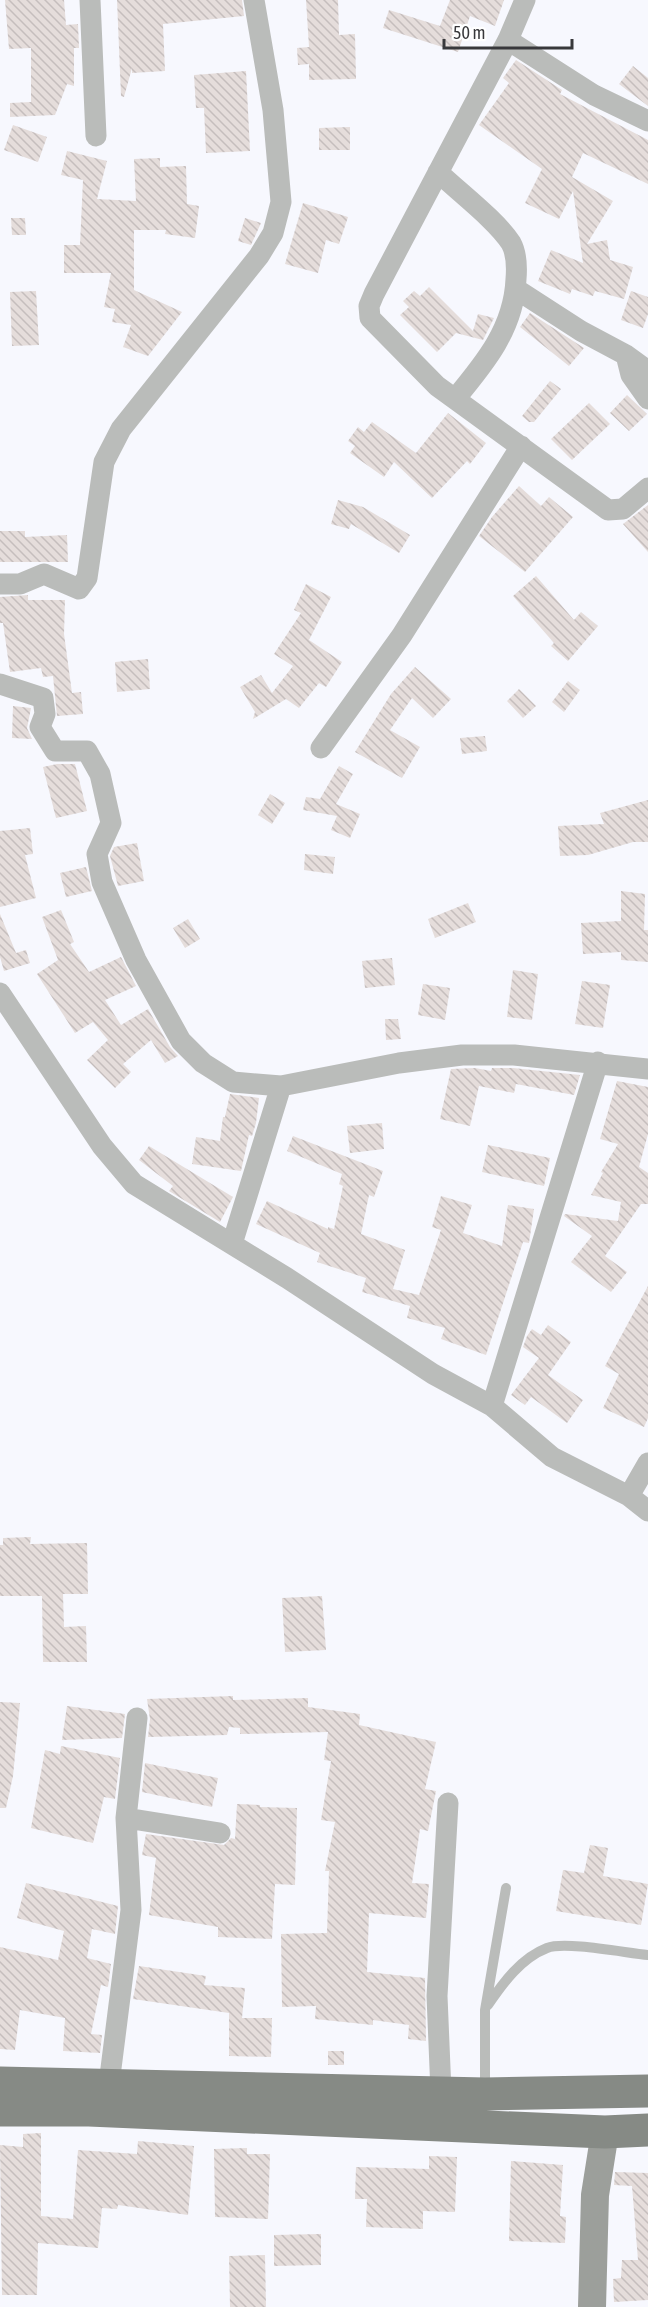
<svg xmlns="http://www.w3.org/2000/svg" width="648" height="2307" font-family="'Asap Condensed',sans-serif">
  <style>
    .building { fill: url(#building-back-hatch) }
    .lines { fill: none; stroke-linecap: round; stroke-linejoin: round }
    .lane { stroke: #babcba; stroke-width: 10 }
    .street { stroke: #babcba; stroke-width: 21 }
    .secondary { stroke: #9c9f9b; stroke-width: 28 }
    .primary { stroke: #868a85; stroke-width: 33 }
  </style>
  <defs>
    <pattern id="building-back-hatch" width="6" height="6" patternUnits="userSpaceOnUse" patternTransform="scale(1.5)"><rect width="6" height="6" fill="#e5dddb"/><path d="M-1 5l2 2M0 0l6 6M5-1l2 2" fill="none" stroke="#c5bebd"/></pattern>
  </defs>
  <rect width="100%" height="100%" fill="#f7f8fe"/>
  <path class="building" d="M5,0h59l2,25 12,-1 1,24h-5v38l-7,-2 -12,31 -45,2v-14l21,-1v-54l-22,1z
    M117,0h125l2,16 -81,8 2,47 -33,2v-5l-8,29 -3,-1z
    M306,0h32l1,35 16,-1 1,45 -47,1v-16l-11,1 -1,-17 12,-1z
    M450,0h54l-9,26 -25,-10 -12,36 -75,-24 6,-18 51,16z
    M516,60l46,30 -2,4 88,46v44l-65,-31 -11,24 41,24 -26,43 20,-4 3,20 23,7 -9,32 -29,-8 -2,5 -21,-7 -2,5 -32,-13 13,-31 32,13 -10,-72 -14,28 -34,-16 17,-34 -63,-44 30,-42 -6,-5z
    M633,66l15,12v28l-29,-22z
    M246,71l4,80 -44,2 -2,-45h-8l-2,-33z
    M13,125l34,12 -9,25 -34,-12z
    M350,127v23h-31v-22z
    M67,151l40,10 -10,38 39,2 -2,-42 26,-1v9l26,-1 1,38 12,2 -4,32 -30,-4 1,-4h-32v60l48,22 -34,44 -25,-9 8,-22 -19,-3 3,-13 -11,-2 7,-34h-47v-28h16l3,-65 -22,-5z
    M303,203l45,14 -9,27 -13,-4 -8,33 -33,-9z
    M11,218h14l1,17h-14z
    M245,218l16,5 -10,22 -13,-4z
    M429,287l44,44 5,-17 16,4 -11,22 -27,-7 -19,19 -37,-37 9,-8 -6,-6 11,-10 6,5z
    M36,291l3,54 -27,1 -2,-54z
    M631,291l17,6v17l-5,14 -22,-8z
    M530,313l54,35 -15,18 -49,-39z
    M550,381l11,8 -27,33h-5l-7,-6z
    M627,395l20,19 -18,17 -19,-18z
    M589,403l21,21 -38,36 -21,-21z
    M448,413l38,30 -16,21 -3,-3 -35,37 -38,-36 -10,15 -34,-24 5,-7 -7,-5 10,-14 6,5 8,-10 44,31z
    M519,486l22,20 8,-9 24,20 -48,55 -46,-36 13,-19z
    M338,500l25,7 47,28 -11,18 -48,-29 -2,5 -18,-5z
    M648,505v47l-25,-28z
    M0,531h25v6l42,-2 1,27h-68z
    M536,576l38,44 7,-8 17,14 -30,35 -17,-15 3,-3 -41,-47z
    M306,584l25,13 -22,43 33,22 -16,25 -7,-4 -20,25 -13,-9 -33,20 2,-7 -15,-25 21,-12 11,18 21,-27 -19,-12 27,-41 -7,-3z
    M28,595v5h37l-1,34 8,59 9,-1 2,22 -26,2 -4,-40 -10,1 -2,-9 -31,4 -7,-49h-3v-26z
    M148,659l2,30 -33,3 -2,-30z
    M415,667l36,32 -18,19 -21,-20 -22,32 30,17 -18,31 -47,-26 36,-58z
    M568,681l12,9 -16,22 -12,-10z
    M519,689l17,17 -13,12 -16,-17z
    M13,706l18,2 -4,20 5,11 -20,-1z
    M485,736l2,15 -25,3 -2,-16z
    M57,764h18l12,47 -31,7 -13,-51z
    M339,766l14,8 -17,30 24,10 -10,24 -19,-8 6,-14 -34,-6 3,-13 14,2z
    M270,794l15,9 -13,21 -14,-9z
    M648,800v42h-15l-45,13 -28,1 -2,-30 46,-2 -4,-11z
    M30,828l3,26 -8,1 11,43 -36,9v-76z
    M137,843l7,38 -26,5 -8,-30 4,-9z
    M305,854l30,3 -2,17 -29,-4z
    M86,867l6,24 -26,6 -6,-24z
    M621,891l24,3 -1,36h4v32l-27,-2v-8l-38,2 -2,-31 40,-2z
    M468,903l8,19 -41,16 -7,-19z
    M61,910l13,32 -4,2 19,28 32,-15 15,29 -31,14 16,25 27,-16 22,38 8,9 -13,7 -14,-23 -28,24 8,8 -16,16 -28,-28 21,-20 -15,-18 -18,11 -38,-59 21,-14 -16,-43z
    M0,914l16,39 10,-3 4,13 -26,8 -4,-14z
    M188,919l12,20 -15,9 -12,-20z
    M392,958l3,27 -30,3 -3,-27z
    M513,970l25,4 -6,46 -25,-3z
    M582,981l28,4 -7,43 -28,-4z
    M423,984l27,4 -5,32 -27,-5z
    M385,1019h13l3,20 -15,1z
    M475,1068l16,3 1,-3h21l67,7 -6,20 -58,-11 -2,9 -35,-7 -9,40 -30,-7 11,-50z
    M617,1081l31,6v47l-9,33 9,6v31h-7l-36,52 22,16 -16,20 -40,-30 21,-26 -28,-20 1,-2 53,7 3,-19 -30,-7 12,-22 -2,-1 17,-28 -18,-5z
    M230,1094l29,4 -3,25 -4,13 -3,-1 -8,36 -49,-7 4,-27 24,4 3,-24h2z
    M382,1123l2,26 -34,4 -3,-27z
    M293,1136l90,35 -9,26 -5,-2 -8,39 44,16 -12,39 26,6 22,-65 -9,-3 9,-31 31,9 -9,28 39,13 6,-41 26,4 -5,34 -6,-1 -37,113 -45,-16 4,-11 -38,-10 3,-12 -48,-14 4,-14 -49,-16 3,-9 -64,-29 11,-23 61,28v-2l6,2 9,-43 -4,-2 3,-10 -55,-23z
    M488,1145l62,13 -6,28 -62,-14z
    M149,1146l84,51 -13,25 -51,-31 4,-5 -34,-26z
    M648,1286v132l-4,9 -41,-19 16,-34 -14,-8z
    M548,1325l23,17 -23,33 35,25 -16,23 -36,-26 -6,8 -14,-10 28,-37 -16,-11 4,-11 5,-7 9,6z
    M31,1537l-1,7 57,-1 1,51h-25l1,33 22,-1 1,36h-44l-1,-66h-42v-51h3v-7z
    M322,1596l4,54 -41,2 -3,-54z
    M233,1696v4l75,-2v9l52,7 -1,11 77,17 -11,47 11,2 -8,40 -8,-2 -8,54 17,1 -3,34 -57,-5 -2,59 58,6 1,63 -18,-2 1,-14 -36,-5v5l-58,-6 1,-13 -34,1 -1,-73 46,-1 2,-62h-4l10,-49 -14,-2 10,-59 -7,-1 4,-28 -88,2v-6l-11,-1 -2,8 -79,2 2,-18 -3,-20z
    M0,1702l20,1 -7,73 -7,32h-6z
    M67,1706l58,8 -3,24 -60,2z
    M61,1746l59,12 -5,41 -11,-2 -11,46 -62,-15 14,-78 15,4z
    M145,1763l73,15 -6,29 -70,-15z
    M237,1804l23,1v2l37,1 -2,77 -20,-1 -3,55 -54,-2v-10l-69,-12 7,-57 -14,-3 4,-21 78,11 7,-7 4,1z
    M590,1845l18,3 -5,28 45,8 -7,41 -85,-14 7,-41 21,3z
    M26,1883l92,23 -3,28 -23,-5 -5,29 24,6 -3,23 -7,-2 -10,49 11,1 -2,18 -37,-2 2,-33 -45,-8 -5,40 -15,-1v-102l58,13 6,-29 -47,-13z
    M139,1966l67,10 -2,9 41,3 -3,30h30l-1,39 -42,-1v-43l-96,-14z
    M328,2051h16v14h-16z
    M41,2133v83l32,3 5,-69 59,4 1,-13 56,5 -6,69 -70,-10 -1,4 -15,-1 -4,40 -60,-5 -1,52h-35l-2,-150 23,2v-13z
    M247,2148v6h23l-2,65 -53,-2 -1,-68z
    M429,2156l28,1 -2,55 -32,-1v18l-57,-2 1,-28h-12l1,-32 73,2z
    M511,2161l52,4 -3,51 6,1 -1,26 -56,-2z
    M615,2172l33,1v127l-34,2 -1,-23 8,-1 1,-18h16l-6,-74 -18,-1z
    M321,2234v31l-47,1v-31z
    M265,2255l1,52h-36l-1,-51z"/>
  <g class="lines">
    <path class="lane" d="M488,2005c15,-22 33,-47 59,-57 18,-7 79,5 101,7
      M485,2091v-81l21,-122"/>
    <path class="street" d="M90,0l6,136
      M525,0l-17,40 -134,254 -5,12 1,12 67,68 171,124 15,-1 25,-21
      M508,40l86,55 54,26
      M438,172c22,21 58,48 73,71 6,11 6,24 5,36 -2,49 -31,84 -61,120
      M516,289l65,42 45,24 22,16
      M626,355l5,20 17,24
      M0,584h20l24,-10 35,15 8,-11 17,-116 17,-33 138,-173 14,-23 8,-31 -8,-92 -19,-110
      M0,684l43,14 2,16 -5,13 15,24h32l13,23 11,49 -14,31 5,28 34,78 45,81 22,22 30,19 48,4 118,-23 63,-8h52l134,14
      M321,748l81,-113 119,-189
      M0,993l102,153 32,38 153,94 146,96 59,32 60,51 77,39 19,15
      M232,1244l49,-158
      M492,1406l106,-344
      M629,1496l19,-33
      M126,1818l94,15
      M109,2084l22,-174 -5,-92 11,-100
      M441,2092l-4,-96 11,-193"/>
    <path class="secondary" d="M592,2307l3,-112 10,-63"/>
    <path class="primary" d="M0,2083l485,11 163,-3
      M0,2110h89l516,22 43,-2"/>
  </g>
  <path d="M444 39v9h128v-9" fill="none" stroke="#38383b" stroke-width="3"/>
  <text x="453" y="39" font-size="18" fill="#38383b" stroke="#ffffff" stroke-width="4.5" paint-order="stroke">50 m</text>
</svg>
